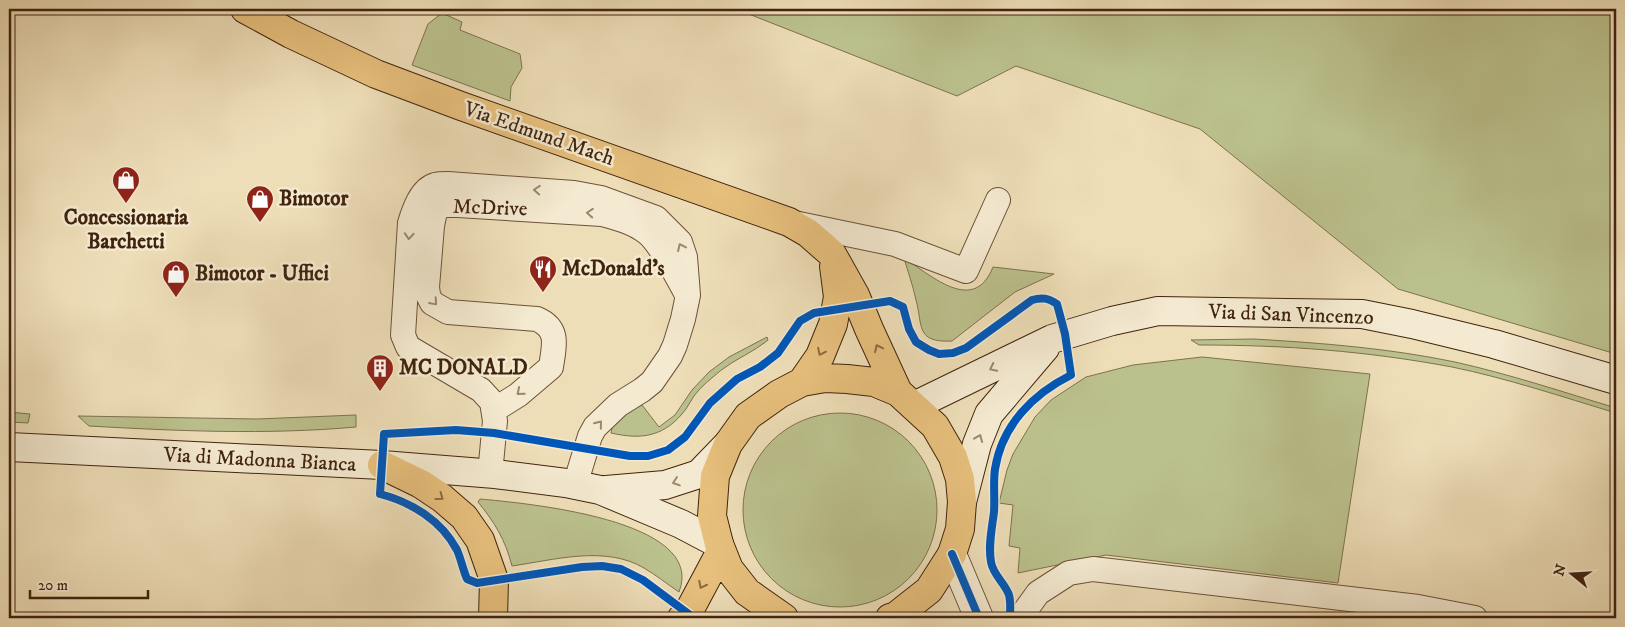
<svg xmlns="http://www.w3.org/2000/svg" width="1625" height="627" font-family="'IM FELL DW Pica',serif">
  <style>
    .green { fill: #bbc18d; stroke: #7e724e }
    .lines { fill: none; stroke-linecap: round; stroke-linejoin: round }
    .lane-casing { stroke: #6c5238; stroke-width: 26 }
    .street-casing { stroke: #6c5238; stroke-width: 30 }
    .secondary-casing { stroke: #41240e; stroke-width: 30 }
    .primary-casing { stroke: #41240e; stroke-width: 30 }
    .lane { stroke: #f4ead1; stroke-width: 24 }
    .street { stroke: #f4ead1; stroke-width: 28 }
    .secondary { stroke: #f4ead1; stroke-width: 28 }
    .primary { stroke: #e7bf7c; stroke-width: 28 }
    .cycleway-casing { stroke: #f4ead1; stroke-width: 11 }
    .cycleway { stroke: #0057b8; stroke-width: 8 }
    .oneway { stroke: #9a8770 }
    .oneway2 { stroke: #8c6a3f }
    .labels { text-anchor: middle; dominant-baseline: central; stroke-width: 5; stroke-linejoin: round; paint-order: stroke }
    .street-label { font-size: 21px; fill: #41240e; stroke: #f4ead1 }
    .poi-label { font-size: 21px; font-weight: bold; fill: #41240e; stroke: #f4ead1; text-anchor: start }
  </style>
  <rect width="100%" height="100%" fill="#eedeb8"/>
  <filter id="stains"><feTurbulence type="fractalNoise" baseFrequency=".004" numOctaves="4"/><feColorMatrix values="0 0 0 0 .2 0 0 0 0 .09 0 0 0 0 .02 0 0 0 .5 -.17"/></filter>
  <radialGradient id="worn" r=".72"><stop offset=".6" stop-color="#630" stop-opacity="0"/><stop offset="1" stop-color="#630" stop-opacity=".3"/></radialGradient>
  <path class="green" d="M736,9h880v345l-218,-65 -198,-160 -184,-63 -59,30z
    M442,13l20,9 -2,8 60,24 2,14 -11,19 -1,14 -98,-36 16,-41z
    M904,258c28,18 70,57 89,9l61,7 -39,18 -63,49c-37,2 -29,-16 -36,-41 -3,-14 -8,-28 -12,-42z
    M767,337l1,3c-14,12 -33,19 -48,31 -9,8 -19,15 -26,25 -3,4 -5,9 -8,13 -21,28 -44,31 -75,24 2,-16 16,-23 31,-28l17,22 16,-12 17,-25 17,-18 20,-15z
    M1254,339c67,4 134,9 201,23 54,12 108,30 161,46v5c-53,-16 -110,-35 -164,-46 -86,-16 -166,-22 -253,-22l-8,-5z
    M1202,357l168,17 -32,209 -232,-28 -88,18 2,-25 -11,-2 4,-41 -14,-2 8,-33 6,-16 22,-37 16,-17 35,-23 47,-12z
    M9,412l21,2 -2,9 -19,-1z
    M743 510a97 97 0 1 1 194 0a97 97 0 1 1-194 0Z
    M356,415v12c-90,8 -178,4 -267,-1l-11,-10 179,3z
    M480,499c43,4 228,20 199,93 -12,-8 -23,-17 -35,-24 -39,-23 -90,-8 -132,-2 -7,-27 -17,-43 -34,-64z"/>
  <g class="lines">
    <g class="lane-casing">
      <path id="lane" d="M794,223l101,21 71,27 32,-71
        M494,410l24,-15 33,-28c3,-21 9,-38 -14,-48l-89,-7 -16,-9 -4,-8 -1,-8 5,-61 3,-15 8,-6h15l144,9c15,4 31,8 44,18 14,10 30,43 39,59
        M490,474l5,-53 -3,-19 -11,-12 -73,-43 -5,-12 7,-112c4,-13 11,-34 25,-38 4,-1 9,-1 13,-1l126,9 27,5 55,20 24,24 5,15 3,38 -5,24 -8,26 -5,11 -18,26 -10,8 -24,15 -23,22 -5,9 -15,49
        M1020,618l18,-25 31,-20 24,-4 325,38 57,11"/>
    </g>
    <g class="street-casing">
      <path id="street" d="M952,554l27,64"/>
    </g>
    <g class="secondary-casing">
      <path id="secondary" d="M914,406l138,-67 60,-18 46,-10 204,3 50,10 82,20 122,36
        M9,447l373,18 113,9 71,9 34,7 81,34 38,20
        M606,490l59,-5 34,-11 29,-30
        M962,502l15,-58 12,-30 56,-66"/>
    </g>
    <g class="primary-casing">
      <path id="primary" d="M245,9l46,25 85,40 85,32 328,116 19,11 24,21 23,41 14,34 29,63
        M802,382l18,-26 13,-32 5,-27 -4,-31
        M382,465l39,19 21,14 22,19 16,23 14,40 -1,38
        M682,618l6,-5 33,-62
        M784,618l-37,-26 -18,-23 -10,-25 -7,-28 3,-40 13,-32 20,-28 31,-22 23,-12 23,-4 22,1 27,3 24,10 37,34 18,31 7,22 2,23 -2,27 -8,25 -23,36 -33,26 -6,2"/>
    </g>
    <use href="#lane" class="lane"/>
    <use href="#street" class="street"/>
    <use href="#secondary" class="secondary"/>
    <use href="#primary" class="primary"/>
    <g class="cycleway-casing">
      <path id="cycleway" d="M952,554l27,64
        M694,618l-51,-38 -22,-11 -19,-3 -20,1 -105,16 -10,-4c-4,-9 -6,-20 -10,-29 -16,-30 -46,-48 -77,-56l4,-60 72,-4 38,3 136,23h18l20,-6 17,-13 25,-34 27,-24 23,-12 18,-14 22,-32 14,-8 76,-12 13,6 6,22 7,13 13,8 10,4 14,-1 13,-5 66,-48c10,-3 16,-2 25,4l8,30 6,41c-38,19 -69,50 -76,94 -2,14 0,29 -1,43 -2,16 -6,34 -3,50 2,13 14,21 18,33 2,7 1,16 1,23"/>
    </g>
    <use href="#cycleway" class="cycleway"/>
  </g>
  <defs><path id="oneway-chevron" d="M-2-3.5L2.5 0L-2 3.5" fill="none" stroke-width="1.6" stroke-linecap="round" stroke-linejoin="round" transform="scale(1.25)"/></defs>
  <g class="oneway">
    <use href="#oneway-chevron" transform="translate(537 190) rotate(-176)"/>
    <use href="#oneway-chevron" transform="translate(590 213) rotate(-176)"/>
    <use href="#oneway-chevron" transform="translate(409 236) rotate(94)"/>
    <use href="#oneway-chevron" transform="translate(681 247) rotate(-115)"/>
    <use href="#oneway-chevron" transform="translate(434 302) rotate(49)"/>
    <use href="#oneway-chevron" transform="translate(993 368) rotate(154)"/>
    <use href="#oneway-chevron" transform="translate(520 392) rotate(140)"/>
    <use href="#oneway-chevron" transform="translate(599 424) rotate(-51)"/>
    <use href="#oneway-chevron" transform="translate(979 438) rotate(-68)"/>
    <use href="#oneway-chevron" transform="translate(676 482) rotate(161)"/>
  </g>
  <g class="oneway2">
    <use href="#oneway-chevron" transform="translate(878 348) rotate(-115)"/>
    <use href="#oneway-chevron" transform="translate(821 352) rotate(116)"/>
    <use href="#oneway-chevron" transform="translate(440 497) rotate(36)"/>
    <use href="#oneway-chevron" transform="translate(702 585) rotate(117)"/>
  </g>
  <defs>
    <g id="shop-pin" transform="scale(1.4375)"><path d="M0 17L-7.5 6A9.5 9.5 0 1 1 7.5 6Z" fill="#8f2418" stroke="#f4ead1"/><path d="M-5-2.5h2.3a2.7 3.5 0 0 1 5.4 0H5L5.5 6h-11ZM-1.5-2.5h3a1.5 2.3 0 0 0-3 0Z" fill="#fff"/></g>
    <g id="restaurant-pin" transform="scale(1.4375)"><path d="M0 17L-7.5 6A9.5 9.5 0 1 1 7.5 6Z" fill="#8f2418" stroke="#f4ead1"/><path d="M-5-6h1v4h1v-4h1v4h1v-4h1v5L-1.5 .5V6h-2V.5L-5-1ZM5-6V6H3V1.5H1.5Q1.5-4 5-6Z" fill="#fff"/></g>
    <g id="building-pin" transform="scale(1.4375)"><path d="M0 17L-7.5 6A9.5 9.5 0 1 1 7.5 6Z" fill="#8f2418" stroke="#f4ead1"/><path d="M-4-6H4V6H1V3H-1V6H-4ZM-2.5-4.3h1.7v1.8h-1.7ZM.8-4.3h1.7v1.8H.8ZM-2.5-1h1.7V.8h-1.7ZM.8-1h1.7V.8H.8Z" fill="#fff"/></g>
  </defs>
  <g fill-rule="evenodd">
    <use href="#shop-pin" x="126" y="180"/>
    <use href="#shop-pin" x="260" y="199"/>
    <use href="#restaurant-pin" x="543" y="269"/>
    <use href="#shop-pin" x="176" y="274"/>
    <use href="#building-pin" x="380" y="368"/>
  </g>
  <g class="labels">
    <g class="street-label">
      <text transform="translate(539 134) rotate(19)">Via Edmund Mach</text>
      <text transform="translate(490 208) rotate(2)">McDrive</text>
      <text transform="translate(1291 315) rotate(2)">Via di San Vincenzo</text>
      <text transform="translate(260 460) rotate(3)">Via di Madonna Bianca</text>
    </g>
    <g class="poi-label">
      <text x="279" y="199">Bimotor</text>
      <text x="126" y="218" text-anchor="middle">Concessionaria<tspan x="126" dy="24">Barchetti</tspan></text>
      <text x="562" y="269">McDonald's</text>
      <text x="195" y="274">Bimotor - Uffici</text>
      <text x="399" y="368">MC DONALD</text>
    </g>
  </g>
  <rect width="1625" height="627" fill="none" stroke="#eedeb8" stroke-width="30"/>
  <rect x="10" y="10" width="1605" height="607" fill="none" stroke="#41240e" stroke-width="2.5"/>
  <rect x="15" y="15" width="1595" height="597" fill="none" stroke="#41240e"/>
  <g transform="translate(1572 574) rotate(288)" stroke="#f4ead1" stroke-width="4" paint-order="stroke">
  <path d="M0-4L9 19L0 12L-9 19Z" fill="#41240e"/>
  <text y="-8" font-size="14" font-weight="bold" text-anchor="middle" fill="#41240e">N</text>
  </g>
  <path d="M30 590v8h118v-8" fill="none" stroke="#41240e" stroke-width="2.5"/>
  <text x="38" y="590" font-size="15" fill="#41240e" stroke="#f4ead1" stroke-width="4" paint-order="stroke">20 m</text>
  <rect width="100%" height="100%" filter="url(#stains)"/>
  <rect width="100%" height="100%" fill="url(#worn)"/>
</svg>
